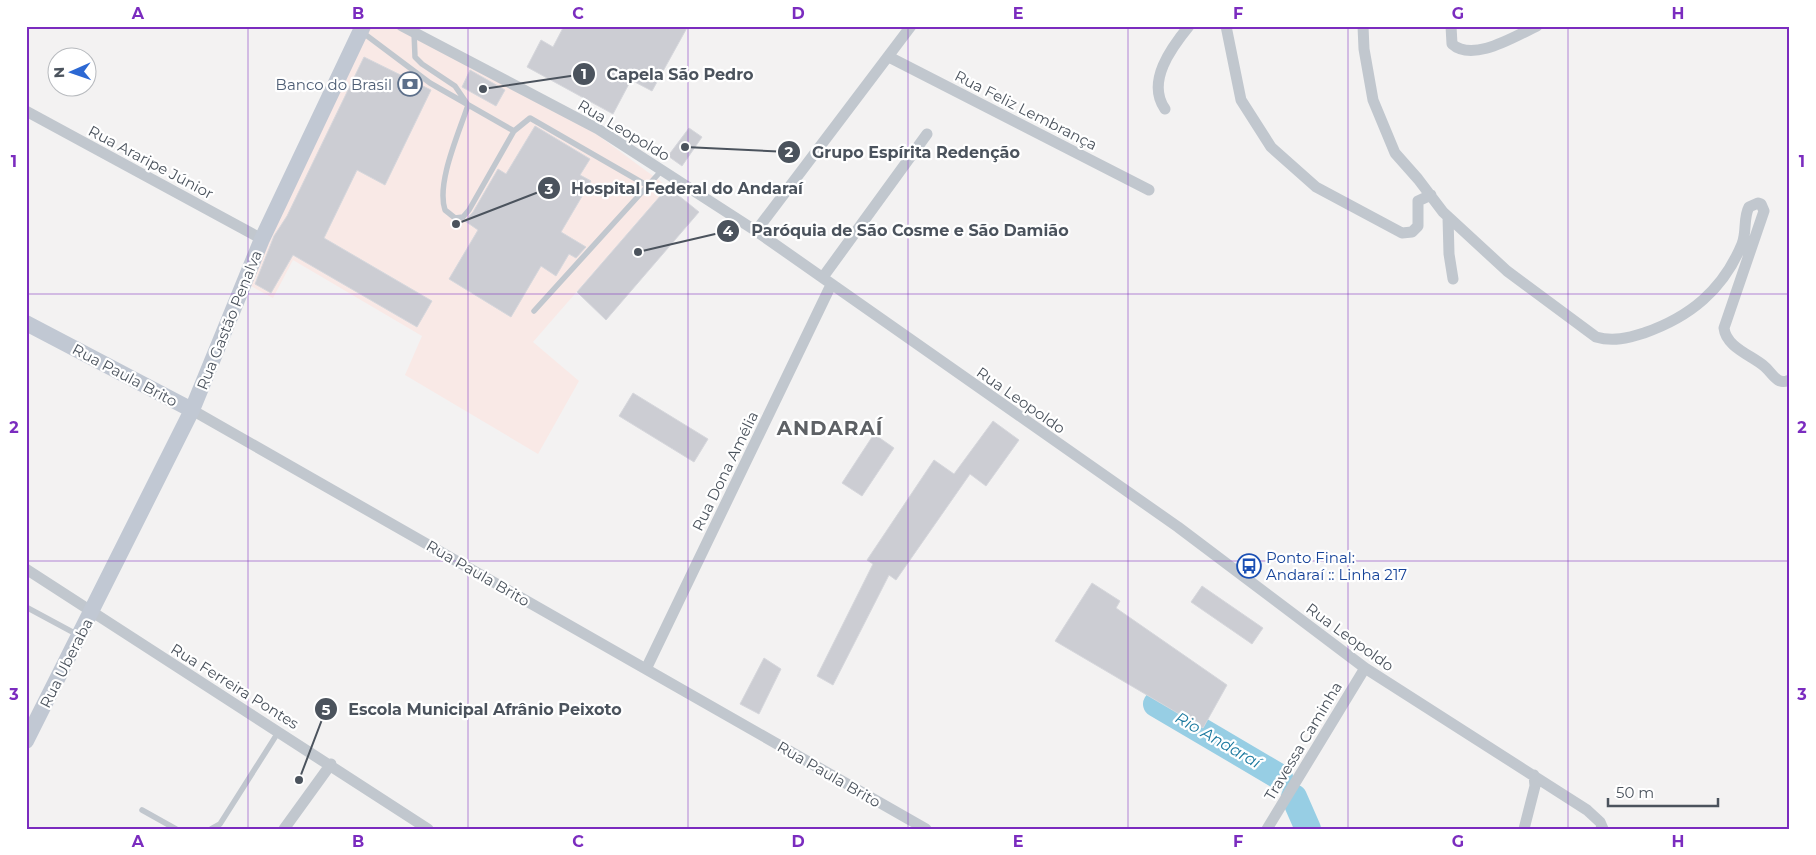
<svg xmlns="http://www.w3.org/2000/svg" width="1816" height="855" font-family="Montserrat,sans-serif">
  <style>
    .medical { fill: #f9e9e6 }
    .lines { fill: none; stroke-linecap: round; stroke-linejoin: round }
    .river { stroke: #97cee4; stroke-width: 26 }
    .building { fill: #cccdd3; stroke: #d6d7dc }
    .lane { stroke: #c1c7ce; stroke-width: 5.5 }
    .street { stroke: #c1c7ce; stroke-width: 11 }
    .secondary { stroke: #c1c8d3; stroke-width: 16 }
    .grid { fill: none; stroke: #7b2cbf; stroke-width: 1; stroke-opacity: 0.55 }
    .labels { text-anchor: middle; dominant-baseline: central; stroke-width: 4.5; stroke-linejoin: round; paint-order: stroke }
    .service-label { font-size: 15px; fill: #4e5e75; stroke: #fff; text-anchor: end }
    .street-label { font-size: 15px; fill: #4b535d; stroke: #fff }
    .transit-label { font-size: 15px; fill: #164399; stroke: #fff; text-anchor: start }
    .water-label { font-size: 16px; font-style: italic; fill: #1b799f; stroke: #fff }
    .district-label { font-size: 20px; font-weight: bold; letter-spacing: 1px; fill: #5e6165; stroke: #fff }
    .leader { fill: none; stroke: #4b535d; stroke-width: 2 }
    .callout-dot { fill: #4b535d; stroke: #fff; stroke-width: 2 }
    .mark-label { font-size: 15px; text-anchor: middle; font-weight: bold; fill: #fff }
    .callout-label { font-size: 16px; text-anchor: middle; font-weight: bold; fill: #4b535d; stroke: #fff; stroke-width: 4.5; stroke-linejoin: round; paint-order: stroke }
    .neatline { fill: none; stroke: #7b2cbf; stroke-width: 2 }
    .grid-label { font-size: 16px; text-anchor: middle; font-weight: bold; fill: #7b2cbf }
  </style>
  <rect width="100%" height="100%" fill="#f3f2f2"/>
  <path class="medical" d="M369,26h25l201,107 73,54 -135,155 46,39 -41,73 -133,-79 17,-39 -129,-76 -20,38 -26,-14z"/>
  <g class="lines">
    <path class="river" d="M1156,704l124,73
      M1294,797l14,32"/>
  </g>
  <path class="building" d="M564,26h124l-36,65 -21,-11 -18,34 -86,-47 14,-27 12,7z
    M364,57l67,33 -46,95 -28,-15 -33,68 108,63 -15,26 -124,-72 -22,38 -16,-9 19,-48 13,-20z
    M470,70l35,20 -9,16 -34,-19z
    M535,126l55,33 -10,16 11,6 -30,51 25,15 -10,11 -7,-4 -13,22 -15,-10 -30,51 -62,-38 29,-49 -13,-9 8,-9 25,-43 8,5z
    M689,128l13,9 -20,29 -14,-10z
    M668,187l31,25 -93,108 -29,-28z
    M633,393l75,46 -14,23 -75,-46z
    M993,421l26,19 -33,46 -16,-12 -74,106 -7,-5 -56,110 -16,-9 56,-112 -6,-4 67,-100 20,14z
    M874,434l20,14 -32,48 -20,-13z
    M1092,583l28,18 -4,7 111,77 -24,43 -148,-87z
    M1202,586l61,42 -11,16 -61,-42z
    M764,658l17,11 -22,45 -19,-10z"/>
  <g class="lines">
    <path class="lane" d="M362,32l68,51 84,48
      M414,32l1,25 7,7 33,22 13,19c-9,28 -32,78 -23,105l10,8 8,-1 6,-7 45,-79 16,-13 118,68
      M534,311l128,-141
      M26,607l52,28
      M142,810l34,19
      M211,829l9,-5 59,-93"/>
    <path class="street" d="M402,26l196,103 158,102 422,296 187,141 222,142 13,12 3,7
      M1226,26l15,74 30,47 45,40 86,46 10,-1 6,-6v-25l13,-6
      M1363,26l1,23 9,51 22,53 23,26 25,33 64,59 89,66c17,5 32,1 48,-4 46,-16 79,-43 98,-89 5,-12 1,-26 7,-37l9,-4 3,1 3,7 -40,117c2,19 27,27 40,38 5,4 9,11 14,14 5,3 8,1 12,0
      M1451,26l1,18c21,19 63,-8 85,-18
      M889,57l260,133
      M1165,109c-19,-27 6,-61 24,-83
      M26,111l236,128
      M1448,217l1,37 4,25
      M756,231l155,-205
      M823,277l104,-143
      M192,410l734,419
      M26,569l402,260
      M646,669l185,-384
      M284,829l47,-65
      M1267,829l98,-161
      M1524,829l11,-43 -1,-11"/>
    <path class="secondary" d="M26,323l166,87
      M26,741l166,-331 70,-171 101,-213"/>
  </g>
  <path class="grid" d="M248,26v803M468,26v803M688,26v803M908,26v803M1128,26v803M1348,26v803M1568,26v803M26,294h1764M26,561h1764"/>
  <defs>
    <g id="bank-ring" transform="scale(1.25)"><circle r="9.5" fill="#fff" stroke="#5c6f8a" stroke-width="1.5"/><path d="M-6-4H6V4H-6ZM0-2.3a2.3 2.3 0 1 0 0 4.6a2.3 2.3 0 1 0 0-4.6Z" fill="#5c6f8a"/></g>
    <g id="bus-ring" transform="scale(1.25)"><circle r="9.5" fill="#fff" stroke="#1a4fb4" stroke-width="1.5"/><path d="M-5-6H5V4H4V6H2V4H-2V6H-4V4H-5ZM-3.5-4V0h7V-4ZM-3.5 1.2v1.5H-2V1.2ZM2 1.2v1.5H3.5V1.2Z" fill="#1a4fb4"/></g>
  </defs>
  <g fill-rule="evenodd">
    <use href="#bank-ring" x="410" y="84"/>
    <use href="#bus-ring" x="1249" y="566"/>
  </g>
  <g class="labels">
    <g class="service-label">
      <text x="392" y="84">Banco do Brasil</text>
    </g>
    <g class="street-label">
      <text transform="translate(1026 110) rotate(27)">Rua Feliz Lembrança</text>
      <text transform="translate(624 130) rotate(31)">Rua Leopoldo</text>
      <text transform="translate(151 162) rotate(28)">Rua Araripe Júnior</text>
      <text transform="translate(229 320) rotate(-68)">Rua Gastão Penalva</text>
      <text transform="translate(125 375) rotate(28)">Rua Paula Brito</text>
      <text transform="translate(1021 400) rotate(35)">Rua Leopoldo</text>
      <text transform="translate(725 471) rotate(-64)">Rua Dona Amélia</text>
      <text transform="translate(478 573) rotate(30)">Rua Paula Brito</text>
      <text transform="translate(1350 637) rotate(36)">Rua Leopoldo</text>
      <text transform="translate(66 663) rotate(-63)">Rua Uberaba</text>
      <text transform="translate(235 686) rotate(32)">Rua Ferreira Pontes</text>
      <text transform="translate(1303 741) rotate(-59)">Travessa Caminha</text>
      <text transform="translate(829 774) rotate(30)">Rua Paula Brito</text>
    </g>
    <g class="transit-label">
      <text x="1266" y="557">Ponto Final:<tspan x="1266" dy="17">Andaraí :: Linha 217</tspan></text>
    </g>
    <g class="water-label">
      <text transform="translate(1218 740) rotate(30)">Rio Andaraí</text>
    </g>
    <g class="district-label">
      <text x="830" y="428">ANDARAÍ</text>
    </g>
  </g>
  <path class="leader" d="M483 89L584 74M685 147L789 152M456 224L549 188M638 252L728 231M299 780L326 709"/>
  <g class="callout-dot">
    <circle cx="483" cy="89" r="5"/>
    <circle cx="685" cy="147" r="5"/>
    <circle cx="456" cy="224" r="5"/>
    <circle cx="638" cy="252" r="5"/>
    <circle cx="299" cy="780" r="5"/>
    <circle cx="584" cy="74" r="12"/>
    <circle cx="789" cy="152" r="12"/>
    <circle cx="549" cy="188" r="12"/>
    <circle cx="728" cy="231" r="12"/>
    <circle cx="326" cy="709" r="12"/>
  </g>
  <g class="mark-label">
    <text x="584" y="79">1</text>
    <text x="789" y="157">2</text>
    <text x="549" y="194">3</text>
    <text x="728" y="236">4</text>
    <text x="326" y="715">5</text>
  </g>
  <g class="callout-label">
    <text x="680" y="80">Capela São Pedro</text>
    <text x="916" y="158">Grupo Espírita Redenção</text>
    <text x="687" y="194">Hospital Federal do Andaraí</text>
    <text x="910" y="236">Paróquia de São Cosme e São Damião</text>
    <text x="485" y="715">Escola Municipal Afrânio Peixoto</text>
  </g>
  <rect width="1816" height="855" fill="none" stroke="#ffffff" stroke-width="55"/>
  <g transform="translate(72 72) rotate(268)"><circle r="24" fill="#ffffff" stroke="#b7babe"/>
  <path d="M0-4L9 19L0 12L-9 19Z" fill="#2c68d3"/>
  <text y="-8" font-size="14" font-weight="bold" text-anchor="middle" fill="#4b535d">N</text>
  </g>
  <path d="M1608 798v8h110v-8" fill="none" stroke="#4b535d" stroke-width="2.5"/>
  <text x="1616" y="798" font-size="15" fill="#4b535d" stroke="#ffffff" stroke-width="4" paint-order="stroke">50 m</text>
  <rect x="28" y="28" width="1760" height="800" class="neatline"/>
  <g class="grid-label">
    <text x="138" y="19">A</text>
    <text x="358" y="19">B</text>
    <text x="578" y="19">C</text>
    <text x="798" y="19">D</text>
    <text x="1018" y="19">E</text>
    <text x="1238" y="19">F</text>
    <text x="1458" y="19">G</text>
    <text x="1678" y="19">H</text>
    <text x="14" y="167">1</text>
    <text x="1802" y="167">1</text>
    <text x="14" y="433">2</text>
    <text x="1802" y="433">2</text>
    <text x="14" y="700">3</text>
    <text x="1802" y="700">3</text>
    <text x="138" y="847">A</text>
    <text x="358" y="847">B</text>
    <text x="578" y="847">C</text>
    <text x="798" y="847">D</text>
    <text x="1018" y="847">E</text>
    <text x="1238" y="847">F</text>
    <text x="1458" y="847">G</text>
    <text x="1678" y="847">H</text>
  </g>
</svg>
